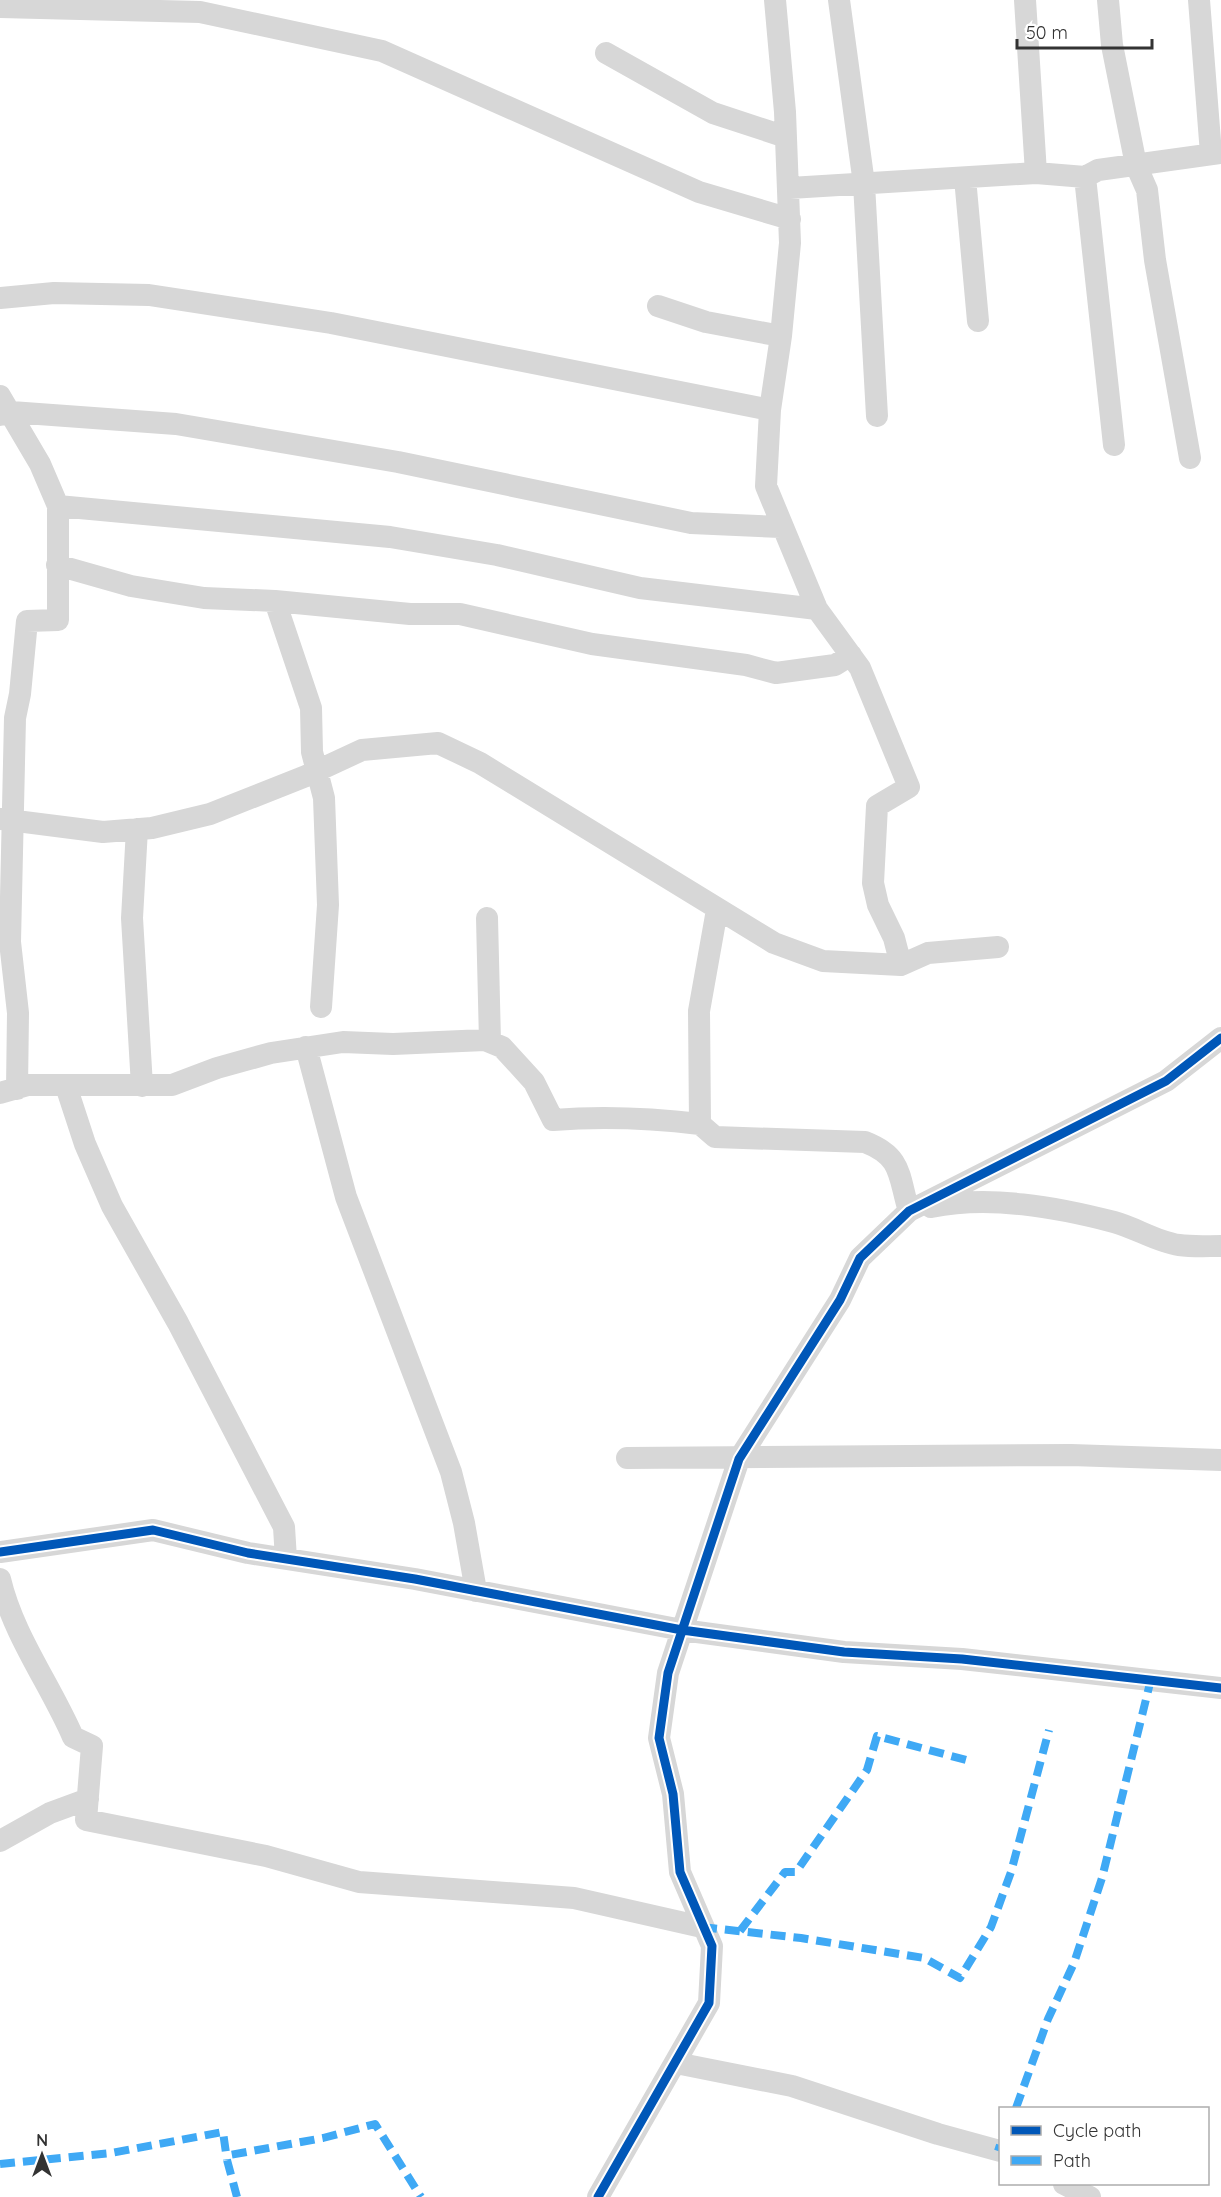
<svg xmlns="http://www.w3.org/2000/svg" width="1221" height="2197" font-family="Quicksand,sans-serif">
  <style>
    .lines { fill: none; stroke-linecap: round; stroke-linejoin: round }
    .minor { stroke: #d7d7d7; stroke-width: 22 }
    .quiet { stroke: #3fa9f5; stroke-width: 8; stroke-dasharray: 15 8; stroke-linecap: butt }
    .cycleway-casing { stroke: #fff; stroke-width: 13 }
    .cycleway { stroke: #0057b8; stroke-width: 9 }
  </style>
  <rect width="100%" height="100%" fill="#fff"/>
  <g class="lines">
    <path class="minor" d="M775,0l10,112 5,131 -9,93 -11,74 -4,76 51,123 43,59 49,119 -32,19 -4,77 5,22 16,33 7,27
      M839,0l25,184 13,232
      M1025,0l11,173
      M1108,0l4,45 24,120 11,25 8,70 35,198
      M1199,0l12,154
      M0,7l200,5 182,39 317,141 91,27
      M606,53l107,60 73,24
      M1085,177l29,268
      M965,178l13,143
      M790,188l246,-15 49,4 13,-7 123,-17
      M0,298l54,-5 95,2 182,28 439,87
      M658,306l48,16 75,14
      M0,396l40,68 18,42v114l-31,1 -7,73 -5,24 -5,224 8,71 -1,76
      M0,415l11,-3 165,12 222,38 293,61 90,4
      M58,506l332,31 107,18 143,33 177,21
      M57,565l74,21 73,12 71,3 135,13h50l132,30 154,21 30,8 59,-8 16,-10
      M275,601l36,107 1,44 12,46 4,107 -7,102
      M0,819l103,13 49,-4 58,-14 96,-38 56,-26 76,-7 42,20 294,180 49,18 78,4 27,-12 70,-6
      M137,829l-5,89 10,168
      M717,910l-18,101 1,113 15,13 150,5c38,15 33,33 44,69
      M487,918l3,124
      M306,1047l40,150 105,275 13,51 12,68
      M66,1086l19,58 27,62 66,117 106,204 2,32
      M0,1093l28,-8h144l45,-17 54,-15 72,-11 50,2 92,-4 17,7 32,35 19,38c50,-4 97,-2 147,4
      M931,1207c59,-12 125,0 183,15 22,6 43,20 65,23 14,2 28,1 42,1
      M627,1458l444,-3 150,5
      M0,1552l153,-22 95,23 167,26 267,51 162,22 118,7 259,29
      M0,1579c13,56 50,105 73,158l19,9 -6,74 180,36 93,26 215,16 128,29
      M0,1841l50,-28 38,-14
      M676,2063l116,23 146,48 62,17
      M1064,2184l26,13
      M598,2197l111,-194 3,-57 -32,-74 -7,-78 -14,-56 9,-65 71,-214 101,-159 20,-42 49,-47 257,-130 55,-43"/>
    <path class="quiet" d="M702,1927l99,11 123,20 36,20 31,-51 20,-55 38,-142
      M740,1931l45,-59h11l71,-102 10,-34 89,24
      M1016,2108l32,-89 26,-56 28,-85 49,-199
      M998,2151l2,-6
      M0,2164l111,-11 112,-21 4,28
      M237,2197l-10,-37 3,-5 93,-17 52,-14 46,73"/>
    <g class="cycleway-casing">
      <path id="cycleway" d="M0,1552l153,-22 95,23 167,26 267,51 162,22 118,7 259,29
        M598,2197l111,-194 3,-57 -32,-74 -7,-78 -14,-56 9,-65 71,-214 101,-159 20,-42 49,-47 257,-130 55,-43"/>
    </g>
    <use href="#cycleway" class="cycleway"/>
  </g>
  <rect x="999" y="2107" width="210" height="78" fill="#ffffff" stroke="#adadad" stroke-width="1.5"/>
  <rect x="1011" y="2126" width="30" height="9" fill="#0057b8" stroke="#adadad" stroke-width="1.5"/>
  <text x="1053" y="2137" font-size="18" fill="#333333">Cycle path</text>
  <rect x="1011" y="2156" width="30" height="9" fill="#3fa9f5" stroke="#adadad" stroke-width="1.5"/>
  <text x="1053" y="2167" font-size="18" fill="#333333">Path</text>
  <g transform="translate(42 2155)" stroke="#ffffff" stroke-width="4.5" paint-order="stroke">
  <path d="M0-4.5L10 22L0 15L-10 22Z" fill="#333333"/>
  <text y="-9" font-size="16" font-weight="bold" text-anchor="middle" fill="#333333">N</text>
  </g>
  <path d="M1017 39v9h135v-9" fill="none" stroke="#333333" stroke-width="3"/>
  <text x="1026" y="39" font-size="18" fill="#333333" stroke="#ffffff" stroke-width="4.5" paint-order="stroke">50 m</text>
</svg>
